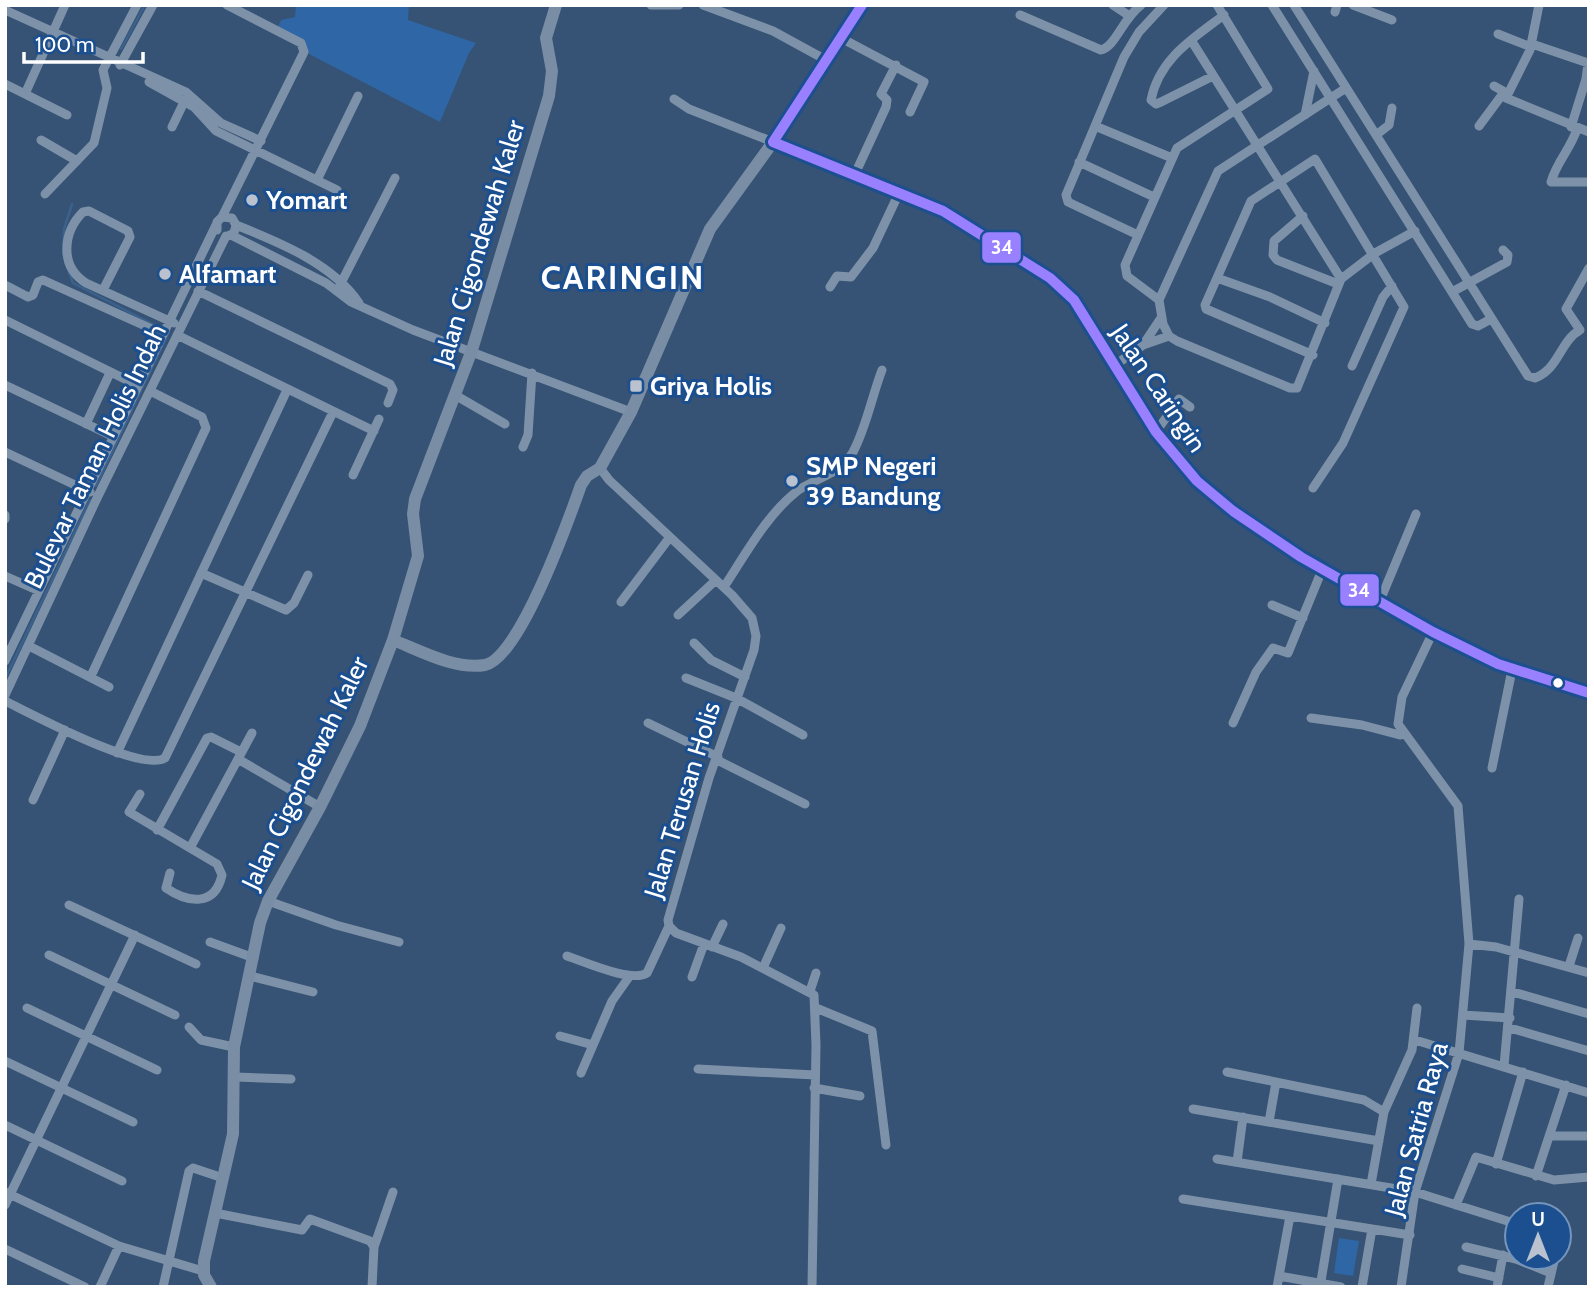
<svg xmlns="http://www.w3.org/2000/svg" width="1594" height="1292" font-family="Cabin,sans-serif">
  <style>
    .green { fill: #2f66a5 }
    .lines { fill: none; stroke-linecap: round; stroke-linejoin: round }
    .stream { stroke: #3b618d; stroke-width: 2.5 }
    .street { stroke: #7d92a8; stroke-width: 9 }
    .secondary { stroke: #798da4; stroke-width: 12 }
    .bus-1-casing { stroke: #1b4f8f; stroke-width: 16 }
    .bus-1 { stroke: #9980ff; stroke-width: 10 }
    .poi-dot { fill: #b9c2ce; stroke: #1b4f8f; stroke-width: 2.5 }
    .bus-dot { fill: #fff; stroke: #1b4f8f; stroke-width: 2.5 }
    .labels { text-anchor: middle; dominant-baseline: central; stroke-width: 6; stroke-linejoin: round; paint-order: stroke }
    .poi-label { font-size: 26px; font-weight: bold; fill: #fff; stroke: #1b4f8f; text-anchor: start }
    .street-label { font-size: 26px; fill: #fff; stroke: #1b4f8f }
    .district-label { font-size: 33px; font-weight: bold; letter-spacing: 2px; fill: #fff; stroke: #1b4f8f }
    .line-badge { stroke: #1b4f8f; stroke-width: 2.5 }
    .badge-label { font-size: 19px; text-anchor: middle; font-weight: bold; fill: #fff }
  </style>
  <rect width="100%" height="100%" fill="#365274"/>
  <path class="green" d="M296,5h113l-1,15 68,23 -7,10 -29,69 -131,-68 -7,-14 -24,-13 3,-7 14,-3z
    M1339,1238l20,3 -6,35 -19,-3z"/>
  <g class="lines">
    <path class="stream" d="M121,49l24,-44
      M63,255l1,-26 8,-25
      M65,262l8,21 87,45
      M96,486l73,-154
      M5,679l85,-179"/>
    <path class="street" d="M651,5h28
      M703,5l70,26 53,29
      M1113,5l15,10
      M1272,5l200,319 6,2 13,-7
      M1294,5l234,371 7,2c24,-9 25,-37 45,-48
      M1353,5l39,15
      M5,10l181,82 35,31 40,18
      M1335,12l2,-7
      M1020,15l81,35c15,-4 22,-32 40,-45
      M1498,34l33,13
      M841,38l83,44 -14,30
      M1191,40l150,239
      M1532,44l56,19 -2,16 3,1
      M120,65l33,-60
      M1213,76l-52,26 -5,2 -5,-4c8,-41 41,-61 73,-85
      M149,82l45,25 22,24 121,59
      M5,84l62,31
      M1494,86l9,5 -1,4
      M1346,88l-128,83 -59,129 4,24 6,12 8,5 113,47h7l44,-109 34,-26 40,-22
      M25,94l40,-89
      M1506,98l83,34
      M674,99l15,10 84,33
      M1305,115l9,-44
      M1095,126l77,32
      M1479,126l23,-31 4,3 24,-48 9,-45
      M172,127l13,-27
      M1571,127l15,-48
      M1577,129c-7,21 -20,32 -26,53h38
      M1376,135l13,-10 3,-17
      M41,140l36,21
      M1079,162l75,35
      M855,174l31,-67 1,-7 -6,-6 15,-29
      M317,180l41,-84
      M45,194l49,-51 13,-55 -4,-18 34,-65
      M1303,216l-29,25 -1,14 4,5 61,24
      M222,217l10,1 4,7 -2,8 -6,3
      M236,225c43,17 97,39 123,78
      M217,230v-8l5,-5 82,-165 -3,-9 -74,-38
      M231,235l95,48 25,19 62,28 218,82
      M1138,235l-70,-33 -2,-7 58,-138 15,-25 25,-27
      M1217,278l53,19 55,26
      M5,285l23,12 5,-2 5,-13 5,-2 120,54
      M340,285l55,-107
      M830,287l7,-11 14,1 22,-29 26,-55
      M103,290l27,-53 -2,-6 -39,-20 -6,1c-20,20 -24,54 3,71l88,40
      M198,291l192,93 3,6 -5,13
      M1452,292l55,-30 1,-7 -5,-5
      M1159,300l-32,-24 -2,-11 52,-117 91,-59 -51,-84
      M5,320l132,65
      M1580,330l-14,-21 23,-41
      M177,335l197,96
      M1143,345l18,-27
      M1114,366l29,-21 26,-9
      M1352,366l31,-69 9,-11
      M5,385l107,51
      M455,395l50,29
      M86,424l24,-51
      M1156,432l23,-33 11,8
      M523,447l5,-12 4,-62
      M5,452l85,40
      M600,468l9,12 123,115 20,23 4,18 -2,14 -45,128 -41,142 1,6 7,7 65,24 73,38 2,50 -4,242
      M353,475l26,-56
      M1313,488l30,-45 61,-136 -89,-148 -64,42 -46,104 1,4 107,46
      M5,515v4
      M201,573l85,37 8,-7 14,-28
      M5,576l34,15
      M724,587c21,-32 42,-71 72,-95 17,-14 42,-15 57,-40 13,-24 19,-56 29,-82
      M621,602l49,-65
      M1379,603l37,-89
      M1272,605l31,13
      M678,615l38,-35
      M694,643l17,17 34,17
      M29,646l80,41
      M5,661l211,-436
      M91,676l115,-248 -4,-11 -52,-26
      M686,678l50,20 67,37
      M5,695l93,-199 128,-260
      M5,701c27,13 136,72 160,57l168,-346
      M1311,718l51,7 38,10
      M648,723l70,34
      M1233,723l23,-51 17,-24 15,5 34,-83
      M117,753l170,-363
      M238,759l82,48
      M717,760l88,44
      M1492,768l20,-98
      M140,794l-11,18 88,52 5,11c-7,32 -34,28 -56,13l4,-15
      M33,800l32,-70
      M157,830l50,-92 4,-1 30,15
      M190,848l62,-115
      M268,901l68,24 63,17
      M69,905l127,59
      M210,942l44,16
      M1469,944l27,3 93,26
      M712,947l11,-23
      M49,955l126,60
      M567,956c18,6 65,27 80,17l22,-47
      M1569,966l9,-28
      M763,968l18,-40
      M250,976l63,16
      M692,977l12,-33
      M810,991l6,-18
      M1513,992l76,22
      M27,1008l130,62
      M816,1008l56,23 14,114
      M1463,1015l47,3
      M189,1027l12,13 33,7
      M1510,1028l79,23
      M560,1036l33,9
      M1415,1040l174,53
      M5,1061l128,61
      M1504,1066l15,-167
      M698,1069l117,6
      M1227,1072l137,28 20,12
      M581,1073l31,-72 17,-24
      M236,1077l55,2
      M814,1088l46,8
      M1193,1109l186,32
      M1269,1122l7,-40
      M5,1125l117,56
      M1549,1136h40
      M1217,1159l198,33 102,32
      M1237,1162l6,-45
      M1496,1164l27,-92
      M1536,1176l30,-91
      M1371,1184l13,-72 28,-62 5,-42
      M5,1192l114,54 84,25
      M1183,1199l227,36
      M5,1205l130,-270
      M1456,1205l20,-48 78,23 35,-3
      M215,1213l87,17 8,-11 60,22 4,6
      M1466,1247l50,12 35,14
      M5,1249l80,38
      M1462,1269l37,9
      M1279,1276l62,11
      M100,1287l19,-41
      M163,1287l26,-116 4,-3 30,10
      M372,1287l2,-40 19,-55
      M1277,1287l13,-71
      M1320,1287l18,-108
      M1362,1287l10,-58
      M1401,1287l14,-95 44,-139 10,-109 -11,-138 -60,-82 4,-27 31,-65
      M1497,1287l6,-32
      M1548,1287l7,-30"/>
    <path class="secondary" d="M773,142l170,69 107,67 24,22 82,132 41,49 36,30 68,46 132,75 65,32 47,17 44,12
      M393,640c28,11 62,30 92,25 34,-6 84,-146 96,-180l6,-9 13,-8 31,-56 79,-183 63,-87 89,-137
      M211,1287l-7,-12v-14l29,-127 1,-87 26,-124 8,-22 52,-94 40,-81 33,-86 25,-84 -5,-42 2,-15 57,-149 77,-254 3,-25 -6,-33 10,-33"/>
    <g class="bus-1-casing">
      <path id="bus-1" d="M773,142l170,69 107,67 24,22 82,132 41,49 36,30 68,46 132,75 65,32 91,29
        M773,142l89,-137"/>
    </g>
    <use href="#bus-1" class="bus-1"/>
  </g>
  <g class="poi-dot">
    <circle cx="252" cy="200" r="7"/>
    <circle cx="165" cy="274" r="7"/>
    <rect x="629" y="379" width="14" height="14" rx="3.5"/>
    <circle cx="792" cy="481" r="7"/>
  </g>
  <circle class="bus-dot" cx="1558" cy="683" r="6"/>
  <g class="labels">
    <g class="poi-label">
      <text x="266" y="200">Yomart</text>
      <text x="179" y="274">Alfamart</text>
      <text x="650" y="386">Griya Holis</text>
      <text x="806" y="466">SMP Negeri<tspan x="806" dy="30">39 Bandung</tspan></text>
    </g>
    <g class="street-label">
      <text transform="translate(479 243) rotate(-73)">Jalan Cigondewah Kaler</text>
      <text transform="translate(1159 388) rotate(56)">Jalan Caringin</text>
      <text transform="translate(95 456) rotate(-64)">Bulevar Taman Holis Indah</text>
      <text transform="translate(305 773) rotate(-64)">Jalan Cigondewah Kaler</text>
      <text transform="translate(682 800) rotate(-73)">Jalan Terusan Holis</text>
      <text transform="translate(1416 1129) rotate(-75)">Jalan Satria Raya</text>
    </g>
    <g class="district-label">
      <text x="623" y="277">CARINGIN</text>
    </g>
  </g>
  <g class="line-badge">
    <rect x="981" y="231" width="41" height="33" rx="7" fill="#9980ff"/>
    <rect x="1339" y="573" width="41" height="34" rx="7" fill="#9980ff"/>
  </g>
  <g class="badge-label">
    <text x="1002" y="254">34</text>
    <text x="1359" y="597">34</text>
  </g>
  <rect width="1594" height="1292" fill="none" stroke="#ffffff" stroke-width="14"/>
  <g transform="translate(1538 1236)"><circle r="33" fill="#1b4f8f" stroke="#7695bc" stroke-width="2"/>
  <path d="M0-5L12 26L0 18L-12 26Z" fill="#b9c2ce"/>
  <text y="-10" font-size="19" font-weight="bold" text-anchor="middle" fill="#ffffff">U</text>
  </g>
  <path d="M24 52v10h119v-10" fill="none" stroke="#ffffff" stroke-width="3.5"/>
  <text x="35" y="52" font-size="21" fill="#ffffff" stroke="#1b4f8f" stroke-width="5" paint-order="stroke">100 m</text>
</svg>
